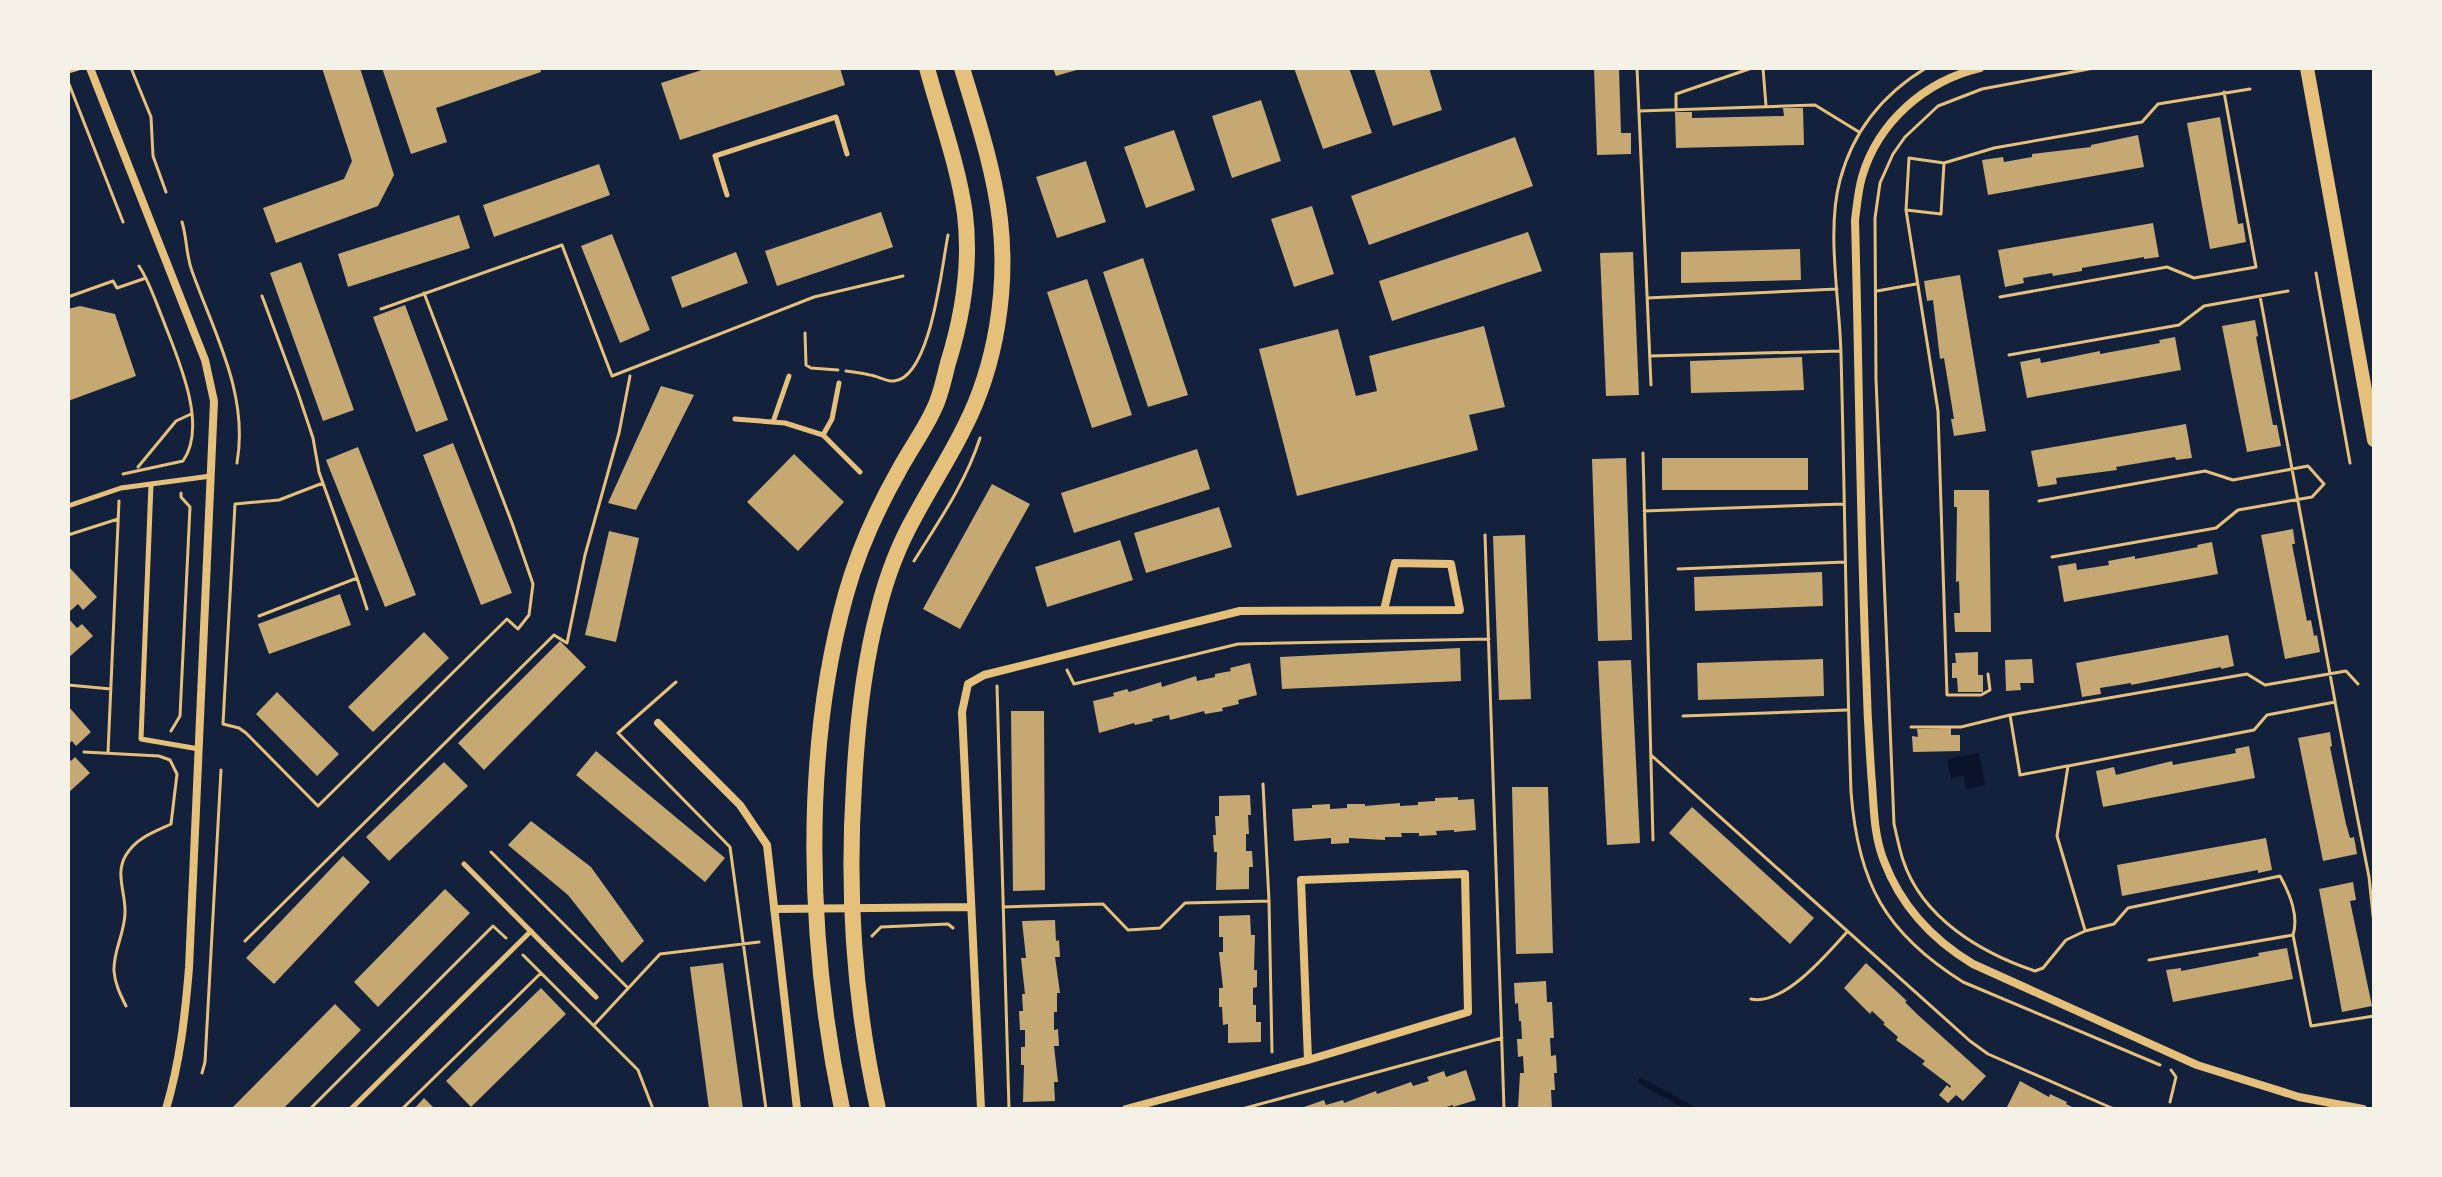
<svg xmlns="http://www.w3.org/2000/svg" width="2442" height="1177" font-family="Mulish,sans-serif">
  <style>
    .water { fill: #0b132b }
    .lines { fill: none; stroke-linecap: round; stroke-linejoin: round }
    .stream { stroke: #0b132b; stroke-width: 6 }
    .building { fill: #c6a872 }
    .path { stroke: #e5c07b; stroke-width: 3 }
    .service { stroke: #e5c07b; stroke-width: 5 }
    .minor { stroke: #e5c07b; stroke-width: 8 }
    .tertiary { stroke: #e5c07b; stroke-width: 14 }
    .secondary { stroke: #e5c07b; stroke-width: 16 }
  </style>
  <rect width="100%" height="100%" fill="#14213d"/>
  <path class="water" d="M1979,753l6,32 -19,4 -2,-13 -13,2 -4,-19z"/>
  <g class="lines">
    <path class="stream" d="M1641,1081l51,28"/>
  </g>
  <path class="building" d="M322,68h38l34,107 -16,31 -102,37 -13,-35 81,-29 8,-18z
    M382,68h158l1,4 -105,36 11,34 -36,12z
    M708,68h132l5,17 -165,55 -19,-57z
    M1053,68h27v1l-24,7z
    M1294,68h55l23,65 -49,16z
    M1374,68h55l13,42 -49,16z
    M1594,68h25l2,65h10v21l-34,1z
    M1261,100l20,61 -49,17 -20,-62z
    M1783,108h20l1,37 -128,3 -1,-36h17v6l92,-2z
    M2220,117l18,107 5,-1 3,19 -36,7 -23,-126z
    M1174,130l21,60 -49,18 -22,-61z
    M2138,135l6,32 -156,28 -6,-35 21,-3 1,5 28,-5v-3l59,-7v-2z
    M1515,137l18,49 -164,59 -18,-49z
    M1086,161l20,61 -49,16 -21,-61z
    M599,164l11,31 -116,42 -11,-32z
    M1312,206l22,68 -40,13 -23,-68z
    M881,212l12,35 -116,39 -12,-35z
    M459,215l11,33 -122,39 -10,-33z
    M2153,223l6,34 -15,2v-2l-62,11v3l-29,5 -1,-3 -29,5 1,5 -19,4 -7,-37z
    M1528,232l14,39 -150,50 -13,-40z
    M612,234l38,96 -30,13 -39,-97z
    M1800,249l1,31 -120,3v-31z
    M736,252l12,31 -66,25 -11,-31z
    M1633,252l6,143 -33,1 -6,-143z
    M1143,258l45,137 -40,12 -45,-135z
    M301,262l53,148 -31,11 -53,-148z
    M1960,275l26,156 -32,5 -3,-17h3l-10,-61 -4,1 -7,-59 -6,1 -3,-20z
    M1087,279l45,136 -40,13 -45,-136z
    M405,305l43,115 -32,12 -43,-115z
    M80,306l35,8 21,62 -68,25v-92z
    M2255,320l3,16 -2,1 17,88h4l4,21 -34,6 -25,-126z
    M1484,326l21,81 -36,8 9,35 -181,46 -38,-147 79,-20 18,67 21,-5 -8,-35z
    M2175,337l6,33 -154,28 -7,-36 20,-4 1,5 59,-12v3l60,-11 -1,-3z
    M1802,357l2,33 -113,3 -1,-32z
    M661,386l33,9 -58,115 -28,-7z
    M2186,424l6,34 -16,2 -1,-3 -59,10 1,3 -61,8 1,6 -19,3 -7,-36z
    M453,443l59,150 -31,12 -58,-150z
    M358,447l58,148 -31,12 -59,-147z
    M1197,449l13,40 -136,44 -13,-40z
    M794,454l50,48 -46,49 -51,-49z
    M1626,458l6,182 -34,1 -6,-182z
    M1662,458h146v32h-146z
    M992,484l38,20 -70,125 -37,-20z
    M1954,490h35l2,142h-36l-1,-19h6l-1,-32 -3,1 1,-75h-3z
    M1219,507l13,40 -86,26 -12,-40z
    M2293,529l2,15h-3l15,77 4,-1 3,16 3,-1 3,17 -35,7 -24,-124z
    M609,531l30,7 -23,104 -31,-7z
    M1525,535l6,164 -32,1 -6,-164z
    M1120,540l13,40 -86,27 -12,-40z
    M2212,542l6,32 -154,28 -6,-36 18,-3 1,7 32,-5 -1,-4 27,-5v3l63,-12 -1,-2z
    M68,566l29,31 -14,13 -5,-6 -10,9z
    M1822,572l1,34 -128,5 -1,-34z
    M340,594l11,31 -82,29 -11,-30z
    M68,618l9,10 5,-4 11,12 -25,22z
    M424,632l25,26 -76,74 -25,-25z
    M2228,635l6,31 -13,3v-2l-90,18v-2l-31,5 1,6 -19,3 -6,-34z
    M560,641l26,26 -102,103 -26,-27z
    M1460,648l1,33 -179,8 -2,-32z
    M1978,652v23h5v17h-25l-1,-14h-5v-15h4l-1,-10z
    M1823,659l1,37 -126,4 -1,-37z
    M2032,659l2,24h-14l1,7 -15,1 -1,-31z
    M1631,660l9,183 -33,2 -9,-184z
    M1250,663l7,32 -19,5 1,4 -17,4 1,3 -18,3 -1,-3 -34,9 -1,-5 -17,4 1,2 -18,4 -1,-2 -35,10 -6,-32 21,-5 -1,-3 14,-4 2,3 32,-10 1,5 34,-11 1,5 18,-4v-3l16,-3 -1,-3z
    M277,692l62,62 -22,22 -61,-62z
    M68,706l23,26 -15,14 -4,-5 -4,3z
    M1011,711h33l1,179 -32,1z
    M1951,728v7h9v16l-47,1 -1,-16 6,1 -1,-8z
    M2330,732l2,14 -2,1 16,77 4,14 4,-1 3,17 -34,7 -25,-123z
    M2249,746l6,32 -152,29 -7,-36 18,-4 2,8 56,-14 1,4 63,-12 -1,-4z
    M596,751l129,107 -20,24 -129,-107z
    M68,757l3,4 4,-4 15,16 -22,20z
    M444,762l24,24 -79,75 -23,-24z
    M1512,787h36l5,166 -37,1z
    M1250,795l1,20h-3l1,19h-3v17h6l1,16h-4v22l-33,1 1,-38h-3l-1,-17h3l-1,-19h4v-20z
    M1458,797v3l16,-1 2,31 -22,2v-2l-18,1 1,4 -18,1v-3h-18l1,4h-17v3l-36,-2v5l-18,1v-6l-37,3 -2,-32 20,-1v-3l18,-1v5l17,-1v-4h18v2l35,-3v3l18,-1v-3l17,-1v-3z
    M1692,807l122,111 -24,26 -121,-111z
    M531,821l60,46 53,74 -22,22 -54,-68 -60,-50z
    M2266,838l6,32 -14,3v-3l-136,26 -5,-31z
    M343,856l27,26 -96,102 -28,-26z
    M2353,882l3,18 -6,1 22,105 -30,6 -23,-123z
    M445,889l25,24 -92,94 -24,-25z
    M1250,915l1,20h4l-1,35h3v17l-4,1v17h3v17h5v20l-33,1v-19l-5,1 -1,-18h-3v-19h4l-4,-36h4v-15h-4v-21z
    M1055,920l1,21 3,-1 1,17h-5l5,36h-3v19h-3v18l4,-1 1,17h-5l4,36h-4l1,19 -32,1 1,-37h-3v-18h4v-17h-5l-1,-19h4l-1,-17h3l-4,-36h5l-4,-37z
    M2287,948l6,31 -120,23 -7,-32 15,-2v3l78,-15 -1,-3z
    M723,963l20,146h-34l-19,-142z
    M1866,963l41,38 -2,1 13,13 68,61 -23,25 -7,-6 -8,8 -9,-8 8,-10 3,3 1,-2 -29,-22 3,-3 -29,-21 2,-3 -15,-13 2,-1 -13,-12 -2,3 -26,-26z
    M1546,981l1,21h5l2,36h-4l1,18 5,-1 1,18h-3l1,17h-4l1,19h-34l2,-36h4l-1,-17 -5,1 -1,-18h5l-1,-18h-2l-1,-18 -3,1 -1,-21z
    M541,988l25,26 -95,93 -25,-26z
    M335,1004l26,26 -78,79h-47l-3,-2z
    M1466,1070l10,30 -23,7v-2l-13,4h-136v-2l20,-7 2,5 17,-5 1,3 32,-12 1,3 34,-12 2,4 16,-5 -2,-4 17,-6 2,6z
    M2020,1081l29,16 1,-3 17,8 -1,2 10,5h-70z
    M424,1098l11,11h-21z"/>
  <g class="lines">
    <path class="path" d="M131,68l20,49 2,39 13,36
      M1637,68l14,317
      M1763,68l3,38
      M1926,68c-43,26 -73,63 -86,112 -14,52 0,122 1,175 4,146 5,291 10,437 7,91 34,141 112,190l197,83
      M2094,68l-112,21 -44,17 -33,31 -12,17 -13,29 -5,35 1,161 18,445c3,12 5,24 9,36 19,58 78,93 132,111l8,-3 23,-28 19,-9 29,-7 14,-16 152,-32c9,16 19,40 13,59l18,91 63,-10
      M69,84l54,138
      M1676,110v-16l76,-26
      M1639,111l176,-6 44,27
      M1906,210l35,4 3,-51
      M182,222c5,16 4,33 10,49 22,62 57,123 45,192
      M2316,273l34,190
      M1877,291l39,-7
      M262,296l36,97 15,45 6,34 38,106
      M2260,296l75,405
      M68,297l45,-16 4,7 29,-10
      M2000,297l167,-30 27,11 62,-11 -32,-175
      M1647,298l190,-9
      M381,309l181,-64 50,131 202,-79 89,-21
      M805,333l1,32 5,3 27,2
      M2009,355l170,-30 25,-19 84,-15
      M1650,356l191,-5
      M846,371c8,1 16,2 24,4 8,1 17,7 24,6 37,-3 48,-117 54,-146
      M1643,453l10,387
      M138,467l38,-46 15,-7
      M123,474l60,-13c26,-37 -7,-106 -21,-144 -7,-17 -13,-36 -23,-51
      M323,483l-44,17 -44,4 -12,220 16,4 7,5 72,73 189,-187 11,10 11,-14 4,-31 -21,-61 -88,-230
      M2039,501l166,-30 28,9 75,-14 16,18 -12,13 -74,13 -22,18 -164,29
      M1644,511l199,-7
      M68,535l50,-16
      M1485,535l19,574
      M914,561c25,-40 52,-79 66,-123
      M1678,569l167,-7
      M259,616l98,-38 10,31
      M1067,670l7,14 164,-40 251,-5
      M1988,674l2,16 -9,5h-34l-9,-284 -32,-201 3,-52 35,5 50,-15 148,-26 16,-18 92,-15
      M676,682l-58,51 112,114 36,262
      M68,685l43,4
      M997,686l12,423
      M2010,715l237,-41 18,11 81,-14 12,13
      M1683,716l164,-6
      M1911,727h50l49,-12 10,60 47,-9
      M171,731l9,-15 10,-209 -9,-10v-4
      M84,752l75,4 11,4 7,14 -6,50c-17,8 -35,14 -45,31 -11,18 -1,36 -1,55 1,21 -12,40 -11,61 1,13 6,23 12,35
      M108,753l11,-252
      M1651,755l319,286 18,13 126,55
      M1263,784l6,117 3,151
      M491,852l137,136
      M1003,907l100,-3 25,26 32,-2 25,-25 84,-2
      M2085,930l-28,-94 11,-70 186,-36 13,-15 68,-13 34,175 5,47
      M872,936l9,-9 67,-3 5,4
      M245,941l309,-306 13,8 18,-88 34,-122 11,-57
      M523,955l115,115 15,39
      M2149,960l144,-25
      M1751,999c33,7 76,-45 96,-67
      M595,1024l65,-70 99,-12
      M202,1073l3,-11 16,-292
      M2170,1102l6,-25 -5,-7
      M310,1109l183,-183 13,12
      M402,1109l139,-136
      M1242,1109l260,-71"/>
    <path class="service" d="M68,71l10,-3
      M727,195l-12,-39 121,-39 11,37
      M839,383l-7,36 -9,16 37,37
      M735,419l50,4 38,12
      M773,422l16,-46
      M151,484l-10,255 58,10
      M68,506l53,-18 90,-12
      M464,864l132,133
      M351,1109l180,-178"/>
    <path class="minor" d="M90,68l115,292 9,41 -25,567c-4,48 -9,94 -23,141
      M1980,68c-55,13 -102,54 -118,109 -4,14 -5,28 -7,43 4,149 5,299 11,448 1,39 3,77 6,116 2,26 2,52 12,77 17,45 49,79 89,103l224,101 102,32 64,12
      M658,723l82,82 27,40 30,264
      M1465,874l3,138 -160,48 -7,-180z
      M774,909l197,-2
      M981,1109l-19,-397 6,-28 16,-9 256,-64 220,-1 -9,-46 -56,-1 -11,47
      M1126,1109l182,-49"/>
    <path class="tertiary" d="M2307,68l67,372"/>
    <path class="secondary" d="M842,1109c-34,-163 -41,-354 4,-515 12,-43 30,-83 52,-122 11,-21 26,-41 36,-63 7,-14 10,-31 14,-46 15,-48 23,-99 17,-149 -7,-49 -25,-98 -38,-146
      M878,1109c-24,-107 -31,-215 -24,-324 3,-59 9,-117 24,-174 8,-32 20,-65 37,-95 16,-30 35,-59 50,-90 31,-61 43,-137 35,-206 -6,-51 -23,-102 -38,-152"/>
  </g>
  <rect width="2442" height="1177" fill="none" stroke="#f6f1e7" stroke-width="140"/>
</svg>
